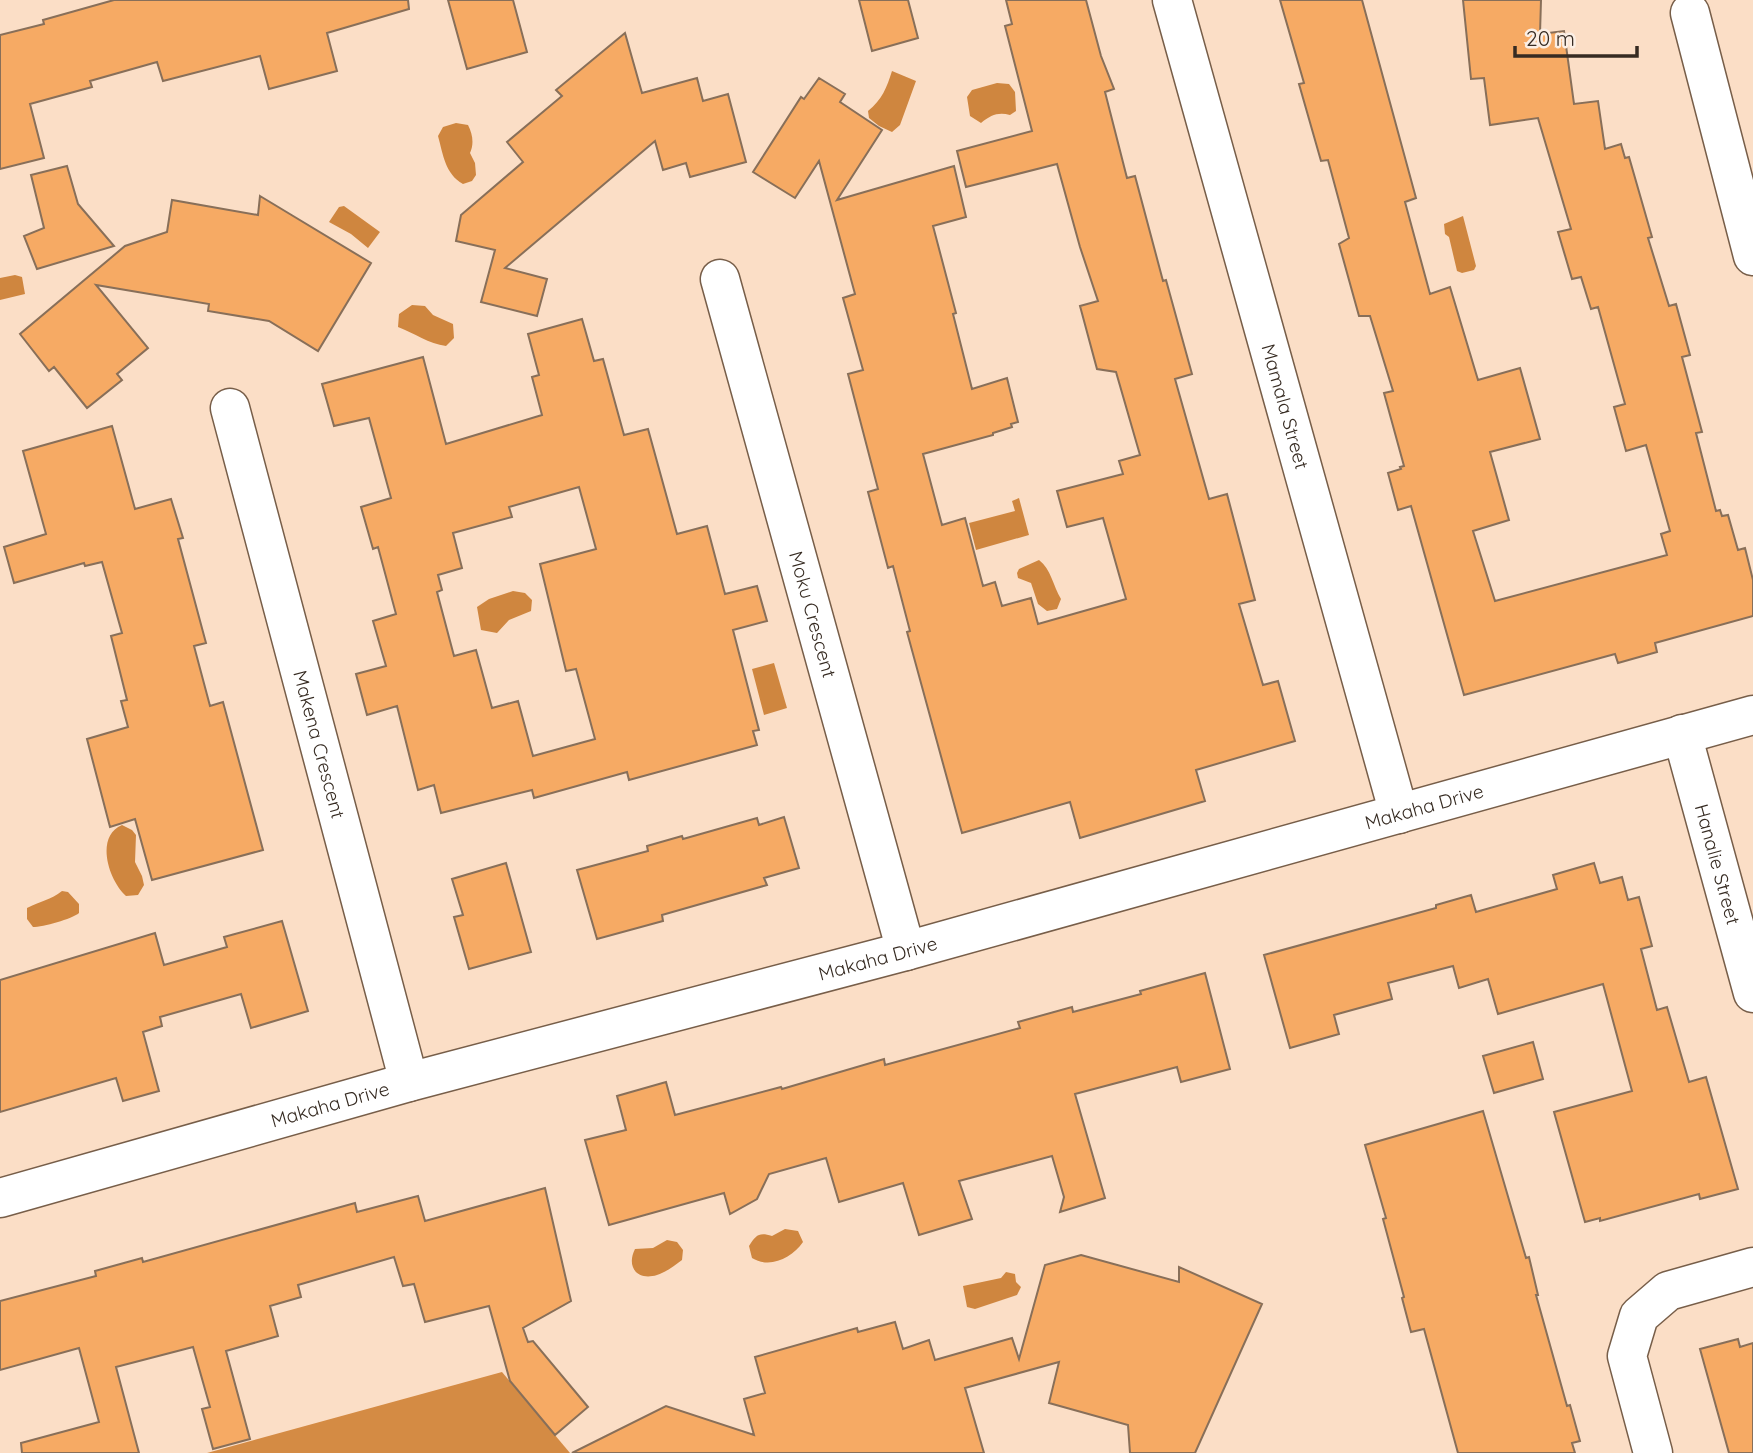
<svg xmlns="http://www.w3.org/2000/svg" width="1753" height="1453" font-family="Quicksand,sans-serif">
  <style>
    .forest { fill: #d48b44 }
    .water { fill: #cf863f }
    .building { fill: #f6aa64; stroke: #886f59; stroke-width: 2; fill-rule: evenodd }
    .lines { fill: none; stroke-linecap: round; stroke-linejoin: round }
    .minor-casing { stroke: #775e49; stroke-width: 41 }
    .minor { stroke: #fff; stroke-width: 38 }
    .labels { text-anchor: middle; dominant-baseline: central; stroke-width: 5; stroke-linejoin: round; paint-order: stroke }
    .street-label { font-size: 19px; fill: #362b22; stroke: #fbefe5 }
  </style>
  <rect width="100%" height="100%" fill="#fbdec6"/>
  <path class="forest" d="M502,1372l68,81h-363z"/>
  <path class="water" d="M892,71l24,10 -16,44 -8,7 -13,-6 -10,-8 -1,-7c14,-11 19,-24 24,-40z
    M997,83l12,1 6,8 1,19 -6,4c-12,-3 -19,0 -29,8l-11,-7 -3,-19 5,-7z
    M456,123l12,2c5,10 6,19 2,28l5,10 1,12 -4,6 -9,3c-18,-10 -20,-30 -25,-48l5,-9z
    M344,206l36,26 -12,16 -17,-14 -22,-12 10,-15z
    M1463,216l13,50 -2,4 -12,3 -5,-2 -8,-34 -4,-3 -1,-10z
    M15,275l7,2 3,17 -25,6v-22z
    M412,305l13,1 8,9 20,9 1,14 -8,8c-17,-2 -32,-13 -48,-19l1,-13z
    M1019,498l10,37 -53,15 -7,-27 46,-12 -3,-10z
    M1039,560c12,9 14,26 22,39l-4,10 -10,2 -9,-7 -7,-21 -13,-5 -1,-5 2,-4z
    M513,591l12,2 7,7 -1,11 -22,9 -12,13 -16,-3 -4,-23 12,-8z
    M774,663l13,45 -23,7 -12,-46z
    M122,825l10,5 4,5 -1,27 7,14 2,9 -6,10 -12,1c-18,-16 -31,-60 -4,-71z
    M62,891l6,1 11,12v9c-7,6 -36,14 -46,14l-6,-8v-11c13,-7 24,-8 35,-17z
    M785,1229l13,2 5,11c-11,16 -33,27 -51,16l-3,-12c7,-11 10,-14 23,-10z
    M667,1240l10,2 6,8 -1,10c-8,6 -16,12 -25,15 -20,6 -31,-8 -22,-26l18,-1z
    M1006,1272l9,2 1,8 5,5 -4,8 -42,14 -8,-2 -4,-21 38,-8z"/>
  <path class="building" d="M114,0h294l1,9 -82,24 10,38 -68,18 -9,-33 -97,25 -6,-19 -67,19 2,6 -62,17 14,54 -44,11v-134l44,-11 -1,-4z
    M448,0h65l14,52 -60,17z
    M859,0h49l10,38 -46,13z
    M1006,0h80l15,56 13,33 -9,3 22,86 8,-2 28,105 3,-1 26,94 -17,5 34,120 18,-5 28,106 -16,4 24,81 15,-4 17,60 -99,29 9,31 -125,37 -10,-36 -108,31 -55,-201 3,-1 -17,-65 -5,2 -20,-76 10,-3 -30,-115 15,-4 -20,-72 12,-4 -36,-133 -24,37 -42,-26 48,-75 3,2 15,-21 26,16 -5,8 42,28 -45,70 117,-34 12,51 -33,9 23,87 -3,1 19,75 35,-11 11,44 -7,2 1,3 -19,6v2l-70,19 19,71 23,-7 18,68 12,-4 7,24 29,-8 7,26 88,-25 -23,-81 -36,9 -10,-36 66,-17 -4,-13 21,-6 -24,-83 -19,-3 -17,-63 18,-5 -18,-54 -23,-83 -91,23 -9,-36 75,-20 -27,-105 7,-2z
    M1280,0h82l54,198 -11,4 25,92 20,-7 28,93 42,-12 20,71 -50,13 19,68 -36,11 22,70 172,-46 -6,-21 9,-3 -24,-86 -20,6 -12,-44 11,-3 -27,-97 -7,2 -10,-32 -9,2 -14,-47 13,-3 -33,-111 -48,7 -6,-47 -13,1 -8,-79h78l-1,34 24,-3 10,73 24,-3 7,48 16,-5 4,14 4,-1 23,80 -4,1 21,68 7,-2 14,51 -8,2 20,75 -6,1 20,78 4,-1 2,6 6,-1 10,35 7,-2 8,32v36l-98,27 2,9 -39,11 -3,-9 -151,41 -53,-189 -13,4 -10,-37 13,-4 -1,-2 4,-1 -20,-73 9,-2 -23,-75h-11l-20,-72 10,-6 -21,-78 -7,1 -22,-77 5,-1z
    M625,33l17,60 55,-15 6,23 25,-7 18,68 -56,15 -4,-14 -23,7 -8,-29 -150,127 42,11 -10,37 -56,-14 14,-52 -39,-9 5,-26 62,-53 -16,-20 55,-46 -6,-6z
    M67,166l11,38 36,42 -77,23 -13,-33 20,-8 -13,-53z
    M260,196l111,67 -53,88 -49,-30 -61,-10 1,-7 -113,-19 52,63 -31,26 5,6 -35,28 -33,-41 -5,4 -29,-37 105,-88 42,-14 5,-32 86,15z
    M582,319l12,42 9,-2 21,76 24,-6 29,105 30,-8 18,68 32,-8 10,35 -34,9 26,100 -6,1 4,14 -128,35 -2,-8 -93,26 -2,-8 -91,23 -7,-28 -16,5 -21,-84 -30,9 -11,-41 30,-8 -13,-45 23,-7 -18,-67 -5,2 -12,-42 30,-9 -22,-80 -35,8 -12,-42 101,-27 23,87 96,-29 -10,-38 7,-2 -11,-41zM579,487l17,62 -56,15 26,107 10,-2 19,70 -62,17 -15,-55 -26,7 -16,-58 -22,6 -17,-64 5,-2 -4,-15 24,-7 -9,-35 59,-16 -3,-10z
    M112,426l23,83 36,-10 12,39 -5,1 28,104 -12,3 16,60 13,-4 40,148 -111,30 -17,-61 -25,8 -23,-88 41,-12 -7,-26 6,-1 -16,-64 11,-3 -20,-71 -17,4 -1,-3 -70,20 -10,-36 42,-13 -23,-83z
    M784,817l15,51 -35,10 3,7 -105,30 1,6 -66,18 -20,-69 71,-19 -1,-5 35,-10 1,3 74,-21 2,7z
    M506,863l25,89 -62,17 -15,-52 9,-2 -11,-36z
    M1594,863l6,20 22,-6 6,23 11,-3 13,49 -11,3 16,61 10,-3 22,75 17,-5 32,112 -38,10 -1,-5 -99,27v-3l-15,4 -31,-110 78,-21 -29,-107 -105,30 -10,-35 -29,9 -6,-22 -65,17 4,16 -58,16 5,19 -49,14 -26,-93 172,-47v-3l35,-10 5,17 81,-23 -4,-14z
    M282,921l26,90 -57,17 -10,-34 -81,23 2,9 -19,6 16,59 -36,10 -7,-23 -116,34v-132l155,-47 9,32 63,-18 -3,-10z
    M1205,973l25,96 -49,13 -4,-15 -102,27 30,104 -45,14 4,-15 -12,-41 -93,25 13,38 -53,16 -16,-52 -64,19 -13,-44 -57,16 -12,25 -27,15 -6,-21 -115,32 -24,-85 41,-10 -9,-34 49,-14 9,33 106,-28 1,2 102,-30 1,6 135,-37 -2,-6 54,-15 1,5 68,-18 -1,-3z
    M1533,1042l10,37 -49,14 -11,-37z
    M1483,1111l43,147 3,-1 9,38h-2l31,111 3,-1 10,36 -8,2 3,10h-117l-34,-124 -13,3 -9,-34 2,-1 -21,-78 3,-1 -21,-73z
    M545,1188l26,113 -48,27 5,14 5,-1 55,66 -33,28 -45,-54 -21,-75 -64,16 -11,-38 -11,2 -9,-29 -96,28 3,12 -31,9 8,30 -52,15 24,88 -37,10 -11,-40 8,-2 -17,-60 -77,20 23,86h-117l-1,-10 78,-21 -20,-74 -79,22v-69l96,-25 -1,-5 47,-13 1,4 212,-59 2,9 61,-16 7,25z
    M1081,1255l98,27v-15l83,37 -67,149h-65l-2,-28 -79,-22 10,-41 -94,26 19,65h-412l94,-47 88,29 -10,-36 21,-6 -10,-36 102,-29 1,4 37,-10 8,27 26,-9 6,20 77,-22 7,21 26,-94z
    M1738,1339l2,8 13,-4v110h-24l-29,-104z"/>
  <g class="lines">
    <g class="minor-casing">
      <g id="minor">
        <path id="s1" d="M1172,0l227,814"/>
        <path d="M1690,13l63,243"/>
        <path id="s2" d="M720,279l186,672"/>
        <path id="s3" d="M230,408l179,674"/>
        <path id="s4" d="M1682,734l71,259"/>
        <path id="s5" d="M0,1198l409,-116 497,-131 847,-236"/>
        <path d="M1653,1453l-26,-97 12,-40 29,-25 85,-24"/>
      </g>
    </g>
    <use href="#minor" class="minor"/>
  </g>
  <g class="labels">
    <g class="street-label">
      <text stroke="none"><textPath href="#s1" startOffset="422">Mamala Street</textPath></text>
      <text stroke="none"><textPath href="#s2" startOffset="348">Moku Crescent</textPath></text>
      <text stroke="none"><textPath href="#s3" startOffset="348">Makena Crescent</textPath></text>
      <text stroke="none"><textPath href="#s5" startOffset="1477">Makaha Drive</textPath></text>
      <text stroke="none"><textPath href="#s4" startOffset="135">Hanalie Street</textPath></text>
      <text stroke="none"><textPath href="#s5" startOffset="910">Makaha Drive</textPath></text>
      <text stroke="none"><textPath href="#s5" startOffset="343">Makaha Drive</textPath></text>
    </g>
  </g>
  <path d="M1515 46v10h122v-10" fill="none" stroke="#362b22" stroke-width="3.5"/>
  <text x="1526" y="46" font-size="21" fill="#362b22" stroke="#fbefe5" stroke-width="5" paint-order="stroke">20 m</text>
</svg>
